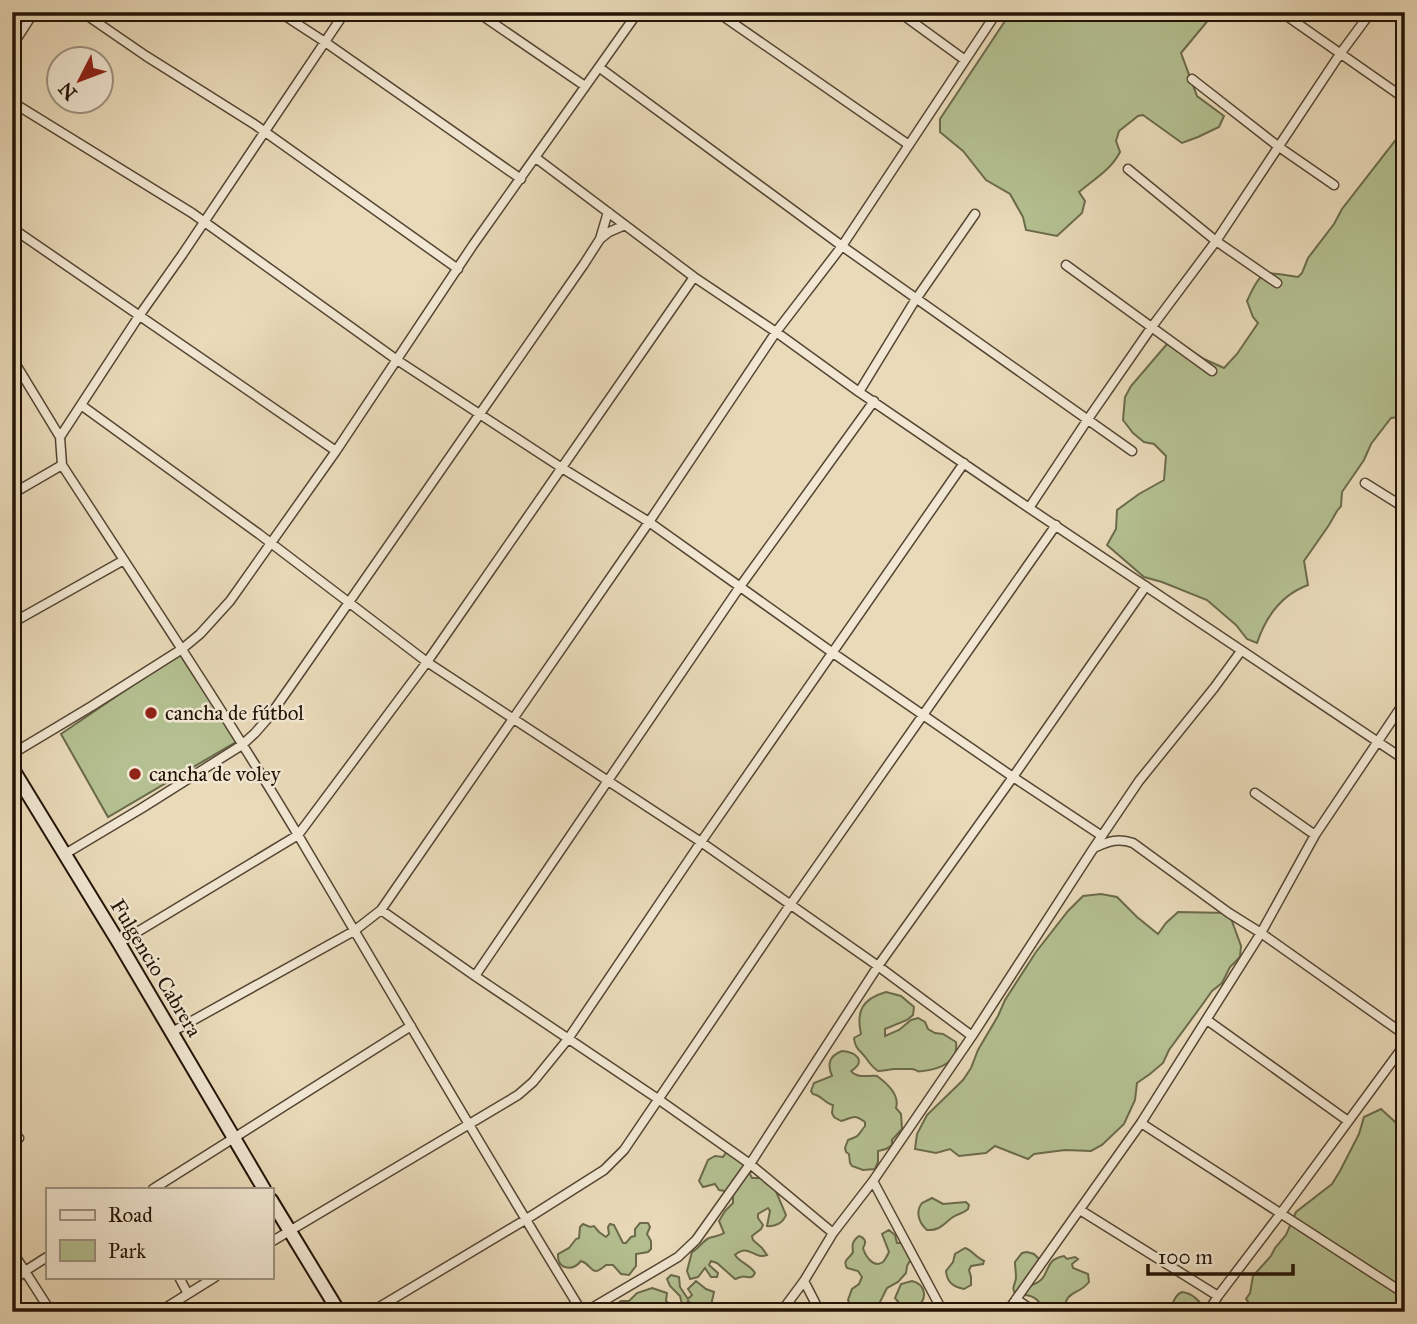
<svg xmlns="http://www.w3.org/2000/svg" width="1417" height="1324" font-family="'IM FELL Great Primer',serif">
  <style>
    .green { fill: #b4c091; stroke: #6b6a4b; stroke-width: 2 }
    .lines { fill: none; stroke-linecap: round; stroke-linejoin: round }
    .street-casing { stroke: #544532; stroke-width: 11 }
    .secondary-casing { stroke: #221305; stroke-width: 16 }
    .street { stroke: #f1e7d2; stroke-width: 8 }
    .secondary { stroke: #f1e7d2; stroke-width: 12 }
    .poi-dot { fill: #8f2418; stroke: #f1e7d2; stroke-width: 2.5 }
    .labels { text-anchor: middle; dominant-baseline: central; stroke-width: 5; stroke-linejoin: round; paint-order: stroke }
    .poi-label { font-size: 21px; fill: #221305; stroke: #f1e7d2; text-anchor: start }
    .street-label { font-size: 21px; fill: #221305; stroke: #f1e7d2 }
  </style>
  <rect width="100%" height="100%" fill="#e9dab9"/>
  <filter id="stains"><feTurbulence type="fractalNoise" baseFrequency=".00286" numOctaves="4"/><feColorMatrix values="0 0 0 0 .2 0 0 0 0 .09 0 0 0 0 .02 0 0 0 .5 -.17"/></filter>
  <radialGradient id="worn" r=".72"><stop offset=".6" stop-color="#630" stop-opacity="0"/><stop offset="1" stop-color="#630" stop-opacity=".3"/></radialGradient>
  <path class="green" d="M1011,12h204l-34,41 16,43 27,20 -5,11 -21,10 -16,6 -39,-28 -5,1 -19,15 -3,10 4,11c-9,18 -26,27 -41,40l6,9 -3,12 -25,23 -31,-6 -3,-13 -13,-23 -24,-14 -23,-29 -23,-19v-13z
    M1405,128v288l-14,2 -20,26 -7,16 -22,32 -1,14 -4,5 -8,14 -25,36 4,24c-27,10 -42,31 -51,58l-10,-4 -11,-14 -29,-25 -45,-18 -18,-5 -37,-32 9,-16 1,-19 22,-16 25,-14 2,-24 -12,-12 -10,-2 -11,-9 -10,-13 2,-23 6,-11 36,-42 13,-1 24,16 20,9 13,-14 21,-31 -5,-6 -6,-16c16,-34 16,-29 51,-24l4,-4 6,-15 26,-34 8,-15z
    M180,653l56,89 -128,75 -47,-83z
    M1101,894l16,3 20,20 21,17 8,-11 12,-11 51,1 12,33 -1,11 -10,10 -8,16 -10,8 -10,14 -33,45 -6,13 -13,11 -13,9 -2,17 -11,24 -22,21 -11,6 -26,-1 -31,4 -6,5 -33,-13 -9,7 -27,3 -9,-7 -14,4 -21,-4 2,-15 10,-19 36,-35 8,-12 7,-18 20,-34 7,-16 31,-48 32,-41 15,-15z
    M886,992l15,4 13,11 -1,8 -6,5 -22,9v7l14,-6 12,-10 7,-2 7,4 3,7 7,4 8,1 13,8c3,20 -16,27 -33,29 -11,1 -1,0 -11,-2 -5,0 -12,0 -17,0 -5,0 -11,2 -17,2 -6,-4 -8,-7 -12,-13 -6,-8 -11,-9 -12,-20l7,-4c-5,-23 1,-35 25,-42z
    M842,1051c14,1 25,10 9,20 6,8 18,4 26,5 11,8 23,19 19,32l5,6 1,15 -10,11v5l-6,4 -8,2v11l-3,7 -12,1 -11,-4 -2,-3 -1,-9 -3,-2 -1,-4 3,-8c13,-5 9,-4 17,-14v-4c-12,-9 -12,-4 -24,-1l-7,-4 -2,-4 1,-8c-8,-1 -10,-9 -20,-11l-2,-3 3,-8 18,-7c-5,-12 -3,-20 10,-25z
    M1381,1109l24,22v181h-149l-10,-13 4,-6 3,-17 18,-20 4,-8 11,-13 10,-23 36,-28 8,-13 19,-37 5,-17z
    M727,1151l12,2 13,25h12l11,11 11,26c-3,8 -11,12 -19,11l3,-15 -2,-3 -10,6v4l5,7 -2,4 -9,7 1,4 9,8 5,7c-13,5 -18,-12 -32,0 5,8 15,9 20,18 -4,8 -8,2 -14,4 -2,0 -4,2 -6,2l-18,-16 -6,-2 -2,4 9,8 -1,4h-6l-6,-9 -7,9 -8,2 -3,-8 5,-19c6,-3 11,-11 17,-14 6,-2 10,-2 15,-5l-5,-12 6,-10 8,-8v-8l-2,-3 -12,-2 -4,-6 -12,3 -4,-6 9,-21 7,-4 8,1z
    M932,1198l11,6 23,-2 3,3 -1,4c-5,5 -9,4 -15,8 -10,7 -13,14 -26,13 -8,-7 -12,-18 -5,-27z
    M640,1223h8l2,4 -3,7 4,7v8l-3,3 -12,2v12l-7,9 -8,-1 -8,-9h-7c-16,14 -12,0 -25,-4 -9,11 -24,8 -23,-7l11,-6 7,-9 3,-1 1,-11 3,-3 7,3 4,-1 5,6 7,5 3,-3 -1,-7 2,-3 4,1 9,18h3l5,-6 4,-1v-7z
    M889,1230l6,5 2,8h8l6,16 -4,7 -1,7 -8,9 -11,6 -9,18 3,6h-32l2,-5 -3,-7 4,-11 7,-5 3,-7 -4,-6 -11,-3c-5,-9 3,-9 6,-16 -1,-7 -1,-11 6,-16 6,2 8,6 4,12 2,7 10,21 20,14 1,-1 5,-8 6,-10l-7,-18z
    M965,1248c7,2 10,9 19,13l-1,3 -12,2 -2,4 2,7v8l-7,4c-10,-2 -17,-6 -18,-18l7,-9 2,-8z
    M1027,1252l7,2 6,6 -11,22 3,3c21,-7 9,-25 32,-29l3,3 8,-2 3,2 -6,5 1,4 15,6 1,8c-12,15 -23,6 -25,30h-25l2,-6c-4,-11 -15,-12 -25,-11 -6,-8 0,-10 0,-18 0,-5 -1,-10 -1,-15l7,-9z
    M671,1275l8,2 1,10 8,12 4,-4 -4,-6 8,-8 10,8 8,3 -4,18 1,2h-15l1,-4 -9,-7 -2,4 -4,-1 -2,-8 -10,-10 -3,-7z
    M912,1281c13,3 17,18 4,26 -9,5 -20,5 -30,5l12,-4 2,-4 -5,-6 6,-14z
    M652,1288l15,5 -1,8 12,9 -1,2h-46v-2l-4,-2 -7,2 -3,-3 1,-4 3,-2h8l8,-8z
    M1182,1292c10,1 20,10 23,20h-41c2,-5 5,-4 8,-8 4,-6 3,-9 10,-12z"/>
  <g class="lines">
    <g class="street-casing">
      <path id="street" d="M82,12l64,44 108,68 204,145
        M279,12l46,30 196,137
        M345,12l-163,243 -43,61 -79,121 2,28c80,123 161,245 236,370 94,159 187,319 284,477
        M477,12l108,74
        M717,12l192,133
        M899,12l66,48
        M1281,12l123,86
        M12,46l22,-34
        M600,68l242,178 290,205
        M1192,79l87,68 55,38
        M12,102l180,111 205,147 165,108 87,54 184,131 180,124 89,59
        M536,158l158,119 82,55 83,60 170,116 376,252
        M1128,169l88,72 61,42
        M12,228l324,223
        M600,239l9,-7 16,-7
        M1066,265l146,106
        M12,358l48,79
        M859,392l55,-90 61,-88
        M81,405l178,129 168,128 274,180 177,124 94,70
        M1365,483l40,25
        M12,494l50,-29
        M1029,508l59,-89 63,-91 65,-87 124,-187 31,-42
        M12,623l112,-63
        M12,754l80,-48 90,-57 18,-15 30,-33 106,-150 137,-206 165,-233
        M12,791l10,-6
        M1255,793l60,42
        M1096,847c13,-6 23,-9 37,-4l96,70 32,20 144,102
        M65,854l77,-46 100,-63 13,-12 14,-16 28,-40 287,-413 16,-25 8,-27
        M381,910l94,66 183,123 92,65 83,69
        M119,943l179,-108 129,-173 267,-385
        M475,976l264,-388 135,-187
        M1207,1020l141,101
        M172,1032l182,-101 27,-21 268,-388 127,-190 66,-86 155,-234
        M1141,1123l264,171
        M12,1142l7,-4
        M873,1181l70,131
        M153,1189l258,-163
        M1080,1210l138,86
        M271,1242l232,-138 15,-9 15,-13 35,-43 133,-197 263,-379
        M12,1251l39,61
        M179,1277l9,17
        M804,1281l16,31
        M12,1282l13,-11 22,-14
        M1016,1299l19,13
        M159,1312l56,-35
        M371,1312l154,-92 79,-50 20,-20 166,-245 266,-380
        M585,1312l78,-46 15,-9 18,-17 54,-76 128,-198 135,-189 133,-191
        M781,1312l23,-31 29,-48 40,-52 99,-145 121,-187 46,-68 75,-93 27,-37
        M1007,1312l134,-189 120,-190 54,-98 90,-134
        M1208,1312l10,-16 63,-83 124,-169"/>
    </g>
    <g class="secondary-casing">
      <path id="secondary" d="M12,768l107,175 145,246
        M271,1200l68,112"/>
    </g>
    <use href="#street" class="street"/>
    <use href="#secondary" class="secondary"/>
  </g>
  <g class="poi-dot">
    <circle cx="151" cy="713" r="7"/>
    <circle cx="135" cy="774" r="7"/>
  </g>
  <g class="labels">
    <g class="poi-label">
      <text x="165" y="713">cancha de fútbol</text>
      <text x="149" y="774">cancha de voley</text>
    </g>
    <g class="street-label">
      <text transform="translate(156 968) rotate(59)">Fulgencio Cabrera</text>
    </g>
  </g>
  <rect width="1417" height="1324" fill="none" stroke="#e9dab9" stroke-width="42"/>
  <rect x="14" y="14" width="1389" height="1296" fill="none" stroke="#221305" stroke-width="3.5"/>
  <rect x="21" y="21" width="1375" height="1282" fill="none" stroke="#221305" stroke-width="2"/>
  <rect x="46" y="1188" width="228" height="91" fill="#f1e7d2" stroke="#9e9280" stroke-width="2"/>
  <rect x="60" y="1210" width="35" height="10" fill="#f1e7d2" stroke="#9e9280" stroke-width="2"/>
  <text x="108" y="1222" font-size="21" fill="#221305">Road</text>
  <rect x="60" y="1240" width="35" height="21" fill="#b4c091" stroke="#9e9280" stroke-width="2"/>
  <text x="108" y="1258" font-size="21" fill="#221305">Park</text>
  <g transform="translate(80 80) rotate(228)"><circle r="33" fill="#f1e7d2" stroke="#9e9280" stroke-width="2"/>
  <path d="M0-5L12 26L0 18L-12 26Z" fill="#8f2418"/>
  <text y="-10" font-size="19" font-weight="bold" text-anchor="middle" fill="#221305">N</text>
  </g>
  <path d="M1148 1264v10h145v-10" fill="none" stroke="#221305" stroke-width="3.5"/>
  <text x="1158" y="1264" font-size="21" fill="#221305" stroke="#f1e7d2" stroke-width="5" paint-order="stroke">100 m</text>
  <rect width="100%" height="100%" filter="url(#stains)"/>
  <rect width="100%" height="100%" fill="url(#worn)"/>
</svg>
